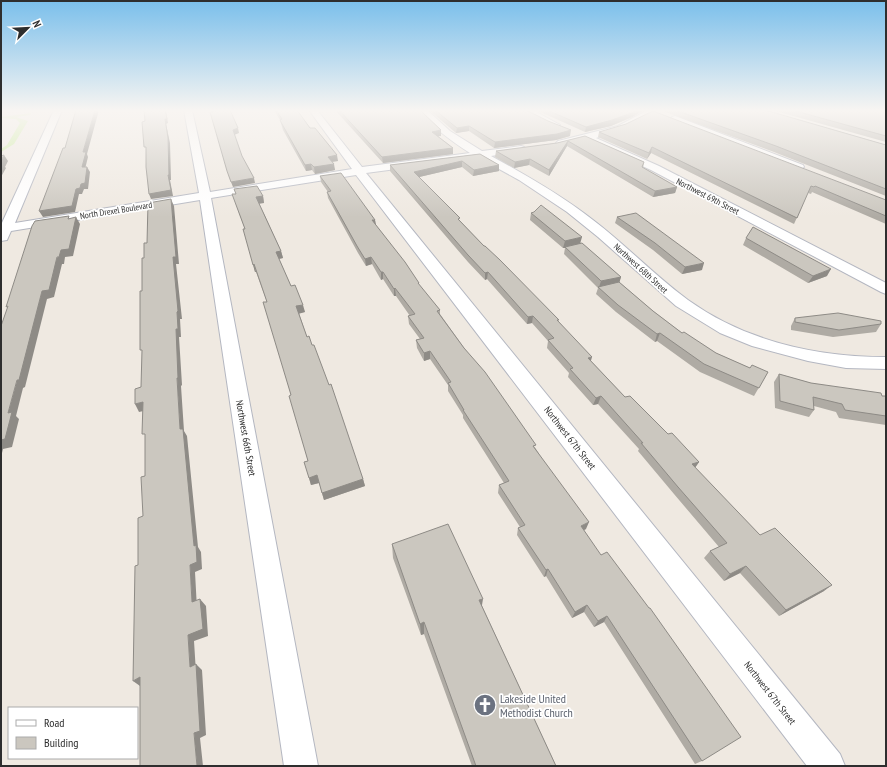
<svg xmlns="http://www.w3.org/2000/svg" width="887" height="767" font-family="'PT Sans Narrow',sans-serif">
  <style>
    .pitch { fill: #c9ec9a }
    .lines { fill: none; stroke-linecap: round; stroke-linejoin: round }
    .street-casing { stroke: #b4b7c1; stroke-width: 2 }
    .street { fill: #fff; fill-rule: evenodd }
    .wall { fill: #afaba4 }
    .shaded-wall { fill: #8e8b86 }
    .building { fill: #cbc7bf; stroke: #8e8b86 }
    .labels { text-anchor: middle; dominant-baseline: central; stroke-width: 3.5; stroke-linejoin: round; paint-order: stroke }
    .far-street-label { font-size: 9px; fill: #2e2e2e; stroke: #fff }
    .street-label { font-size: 10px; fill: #2e2e2e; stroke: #fff }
    .near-worship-label { font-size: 12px; fill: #5b616d; stroke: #fff; text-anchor: start }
  </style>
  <rect width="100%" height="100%" fill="#efe9e1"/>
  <path class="pitch" d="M31,113l-1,2 -14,2 12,4 -14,23 -13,8v-3l6,-4 13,-22 -4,-4 -15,-1v-1z"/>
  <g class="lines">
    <g class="street-casing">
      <path id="street" d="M54,110h8l-47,113 184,-30 -15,-83h8l18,82 142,-23 -43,-59h8l45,57 108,-14c-19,-12 -37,-25 -51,-43h8l23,21 32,20 39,-5 3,1 2,2 -2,2 -33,5c35,19 70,39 102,64 33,25 62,56 95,80 57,41 128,57 198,57v12l-40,-1 -38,-7 -56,-15 -32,-13 -44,-27 -78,-69 -31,-25 -48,-32 -40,-22 -113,15 474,581 5,12h-38l-451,-591 -145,23 107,568h-34l-84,-566 -189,31 -4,9 -6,1v-16z
        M523,110h10l27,15 -1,2h-6z
        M648,110h9l-21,14 -40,14 63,28 227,117v11l-5,-2 -230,-122 -61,-28 -1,-2 -28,6 -5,-3 2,-2 60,-15z
        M675,116l128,49 1,2 -5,3 -4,-1 -123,-48 -1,-2 1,-2z"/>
    </g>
    <use href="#street" class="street"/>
  </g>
  <path class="wall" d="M274,110h23l13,18 28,33 -6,1 3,8 -20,4 -3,-4 -6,1 -23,-41 -3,-10z
    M335,110h85l2,2 19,18v6h-3l15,12v6l-70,9z
    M429,110h97l44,26 -14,4 -62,8 -25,-17 -13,2z
    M536,110h108l-12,7 -21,9 -26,6z
    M660,110h105l121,35v51l-112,-44z
    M772,110h114v32z
    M599,132l287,68v24l-74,-32 -1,2 -3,-1 -14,31 -143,-71 -4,6 -49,-22z
    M585,136l59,26 -1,6 34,19 -2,6 -22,4 -86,-51 -18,30 -20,-11 -15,3 -19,-11 1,-6 61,-8z
    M480,154l19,11v6l-26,5 -11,-9 -43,10 41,44 24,25 74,75 33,40 34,36 74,65 -4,6 65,67 64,56 -45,25 -39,-43 -16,8 -20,-23 6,-7 9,-4 -45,-53 -36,-43 1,-2 -41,-45 -5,1 -25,-28 1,-4 -22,-25 1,-7 -16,-18 -5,1 -40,-45 -2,1 -17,-18 -78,-91v-6z
    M320,176l55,44 1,5 43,61 21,24v4l96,135 50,80 -2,1 118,231 -7,3 -91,-142 -10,5 -10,-15 -12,6 -26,-42 -2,1 -27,-42 1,-7 2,-1 -22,-34 1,-8 5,-2 -41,-65v-3l-15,-24v-6l-18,-26 -6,2 -7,-13 -1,-8 4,-1 -11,-15 -1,-8h2l-14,-20h-2l-11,-17 -2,1 -9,-16 -6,2 -8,-13 -30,-55 -1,-6h1l-7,-10z
    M234,189l29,7 1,7h-5l22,48 2,7 -4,1 12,27 14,26 -6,1 8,24 56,142 2,7 -41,14 -5,-17 -8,2 -2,-7 -1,-17 -41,-159 -11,-30h-1l-10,-43 -13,-35h4z
    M531,213l50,30 40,34 -2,5 34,29 29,22 34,20 34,15 18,4 -14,24 -54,-24 -43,-31 -2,1 -39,-30 -20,-18 2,-6 -34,-34 1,-6h-2l-33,-28z
    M617,217l85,53 -20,4 -29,-24 -38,-27z
    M746,238l81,38 -19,7 -65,-38z
    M795,318l86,6 -5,8 -43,5 -42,-7v-4z
    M779,374l32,9 71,13h4v29l-47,-7 -3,-6 -22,-6v4l-5,7 -34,-9 -1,-26z
    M392,544l90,62 74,160h-84l-48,-132 -3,1 -28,-77z"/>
  <path class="shaded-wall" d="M95,110h4l-12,44 1,3 -4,16 -2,-6 1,-15z
    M165,110h1l2,13 -2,1 4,19 1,37h-1l3,16 -22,3 -2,-5 19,-19 -3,-56z
    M637,110h7l-12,7 -21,9 -26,6 1,-5z
    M469,126v5l-13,2 1,-5z
    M238,128l1,5 -5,2 -1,-5z
    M441,130v6l-9,1v-5z
    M571,130l-1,6 -14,4 -62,8 1,-6z
    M568,141l-1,5 -18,30v-6z
    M652,147l-1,6 -4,6 2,-6z
    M453,148v6l-70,9 -1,-6z
    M4,155l4,6 -3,6 1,1 -5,9v-16z
    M337,155l1,6 -9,1 -1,-5z
    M530,159l-1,6 -15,3 1,-6z
    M462,161v6l-47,11 -1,-6z
    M311,164l1,6 -6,1 -1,-6z
    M334,164l1,6 -20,4 -1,-7z
    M499,165v6l-26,5 1,-6z
    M87,167l3,5 -2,17h-4l-2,5h-3l-4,18 -32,5 -4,-6 37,-22 5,-5z
    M254,178l1,5 -22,4 -2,-5z
    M677,187l-2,6 -22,4 2,-6z
    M263,196l1,7 -6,1 -2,-7z
    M171,199l3,7 5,58h-3l6,55h-2l1,18h-2l3,48 -1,1 3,45 3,5 11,111 3,5 1,17 -7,3 2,37 -5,-7 -2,-37 4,-19 -14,-117 -3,-51z
    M76,217l4,7 -7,32 -8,1 -1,7h-2l-8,33 -7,2 -22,88 -2,1 -7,28 3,3 -7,28 -9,2 -2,8v-17l7,-27 34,-122z
    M372,220h3l1,6z
    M582,237l-2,7 -15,3v1h-2l2,-7z
    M281,251l2,7 -5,1 -2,-7z
    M371,257l1,7 -6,2 -1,-7z
    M704,263l-2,7 -20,4 3,-7z
    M254,264l2,8h-1l-2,-7z
    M831,269l-4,7 -19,7 5,-7z
    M381,272h2v7l-2,1z
    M488,272l-1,7 -2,1v-7z
    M621,277l-2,7 -20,3 2,-6z
    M395,288l1,8h-2v-7z
    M303,305l2,7 -7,2 -2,-8z
    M533,316l-1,7 -5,1 1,-7z
    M660,333l-3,8 -2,1 2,-8z
    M430,351v8l-6,2v-8z
    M592,357l-2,7 -2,-6z
    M601,396l-3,8 -5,1 3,-7z
    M143,402l5,8 -9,2 -4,-8z
    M699,462l-5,7 -2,-5z
    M317,475l2,8 -8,2 -2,-7z
    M363,479l2,7 -41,14 -2,-7z
    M589,522l-3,7 -8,4 3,-7z
    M746,566l-6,7 -16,8 6,-7z
    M548,569l-2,7 -2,1 2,-7z
    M832,585l-8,6 -45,25 7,-6z
    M200,599l6,7 2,30 -14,5 2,32 -6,-6 -2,-32z
    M483,599l-2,12 -2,-11z
    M587,605l-3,7 -12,6 3,-6z
    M607,616l-3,6 -10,5 4,-6z
    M424,622v12l-3,1 -1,-11z
    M196,664l6,6 4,65 -6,3 3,28h-6l-3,-33z
    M140,677l8,6 -8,3 -7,-5z"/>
  <path class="building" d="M76,110h19l-12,42h3l-4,15h5l-2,16 -4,1 -1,4 -4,1 -4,17 -33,5 24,-63h2z
    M144,110h21l2,9h-2l3,19 1,37h-1l3,15 -22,4 -3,-27v-20h-2l-2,-25 3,-1z
    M212,110h18l8,18 -5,2 9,26 12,22 -23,4 -4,-11 -17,-59h3z
    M276,110h21l13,18h5l22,27 -9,2 6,7 -20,3 -3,-3 -6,1 -23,-41 -2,-4 2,-1z
    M339,110h81l2,2 19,18 -9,2 21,16 -71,9z
    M435,110h91l22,11 23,9 -14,4 -62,8 -26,-16 -12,2z
    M547,110h90l-3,2 -22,8 -26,7z
    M675,110h90l121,35v44l-110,-43z
    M792,110h94v26z
    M653,111l233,89v16l-71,-30 -1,1 -3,-1 -14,32 -145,-71 -3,6 -50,-21 27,-8z
    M585,136l59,26 -2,5 35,20 -22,4 -87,-50 -19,29 -19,-11 -15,3 -19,-11 61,-8z
    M480,154l19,11 -25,5 -12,-9 -48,11 46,46 -2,1 26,27h1l15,14 59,60h-2l35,37 -4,1 37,39 5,-1 38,38 4,-1 27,29 -7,2 68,71 15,-7 57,57 -46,25 -40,-44 -16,8 -20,-23 17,-8 -49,-56 -37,-44h2l-42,-47 -5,2 -26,-29 3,-1 -25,-28 6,-2 -21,-22 -5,1 -40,-45 -3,1 -17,-18 -78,-90z
    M4,155l-3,6v-5z
    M341,173l34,47h-3l33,42 14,21h-1l22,27 -3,1 27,37 21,24 28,40 23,33 -3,1 56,76 -8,4 20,29 6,-3 42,56h1l91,129 -39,24 -95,-145 -9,5 -11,-16 -12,7 -27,-43 -2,1 -28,-42 7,-3 -26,-40 10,-4 -46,-71h1l-16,-27 3,-1 -21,-31 -6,2 -8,-13 8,-2 -16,-22 7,-2 -20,-26 -1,1 -11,-17h-2l-10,-15 -6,2 -8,-13 -30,-54 4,-1 -11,-15z
    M257,186l6,10 -7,1 25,54 -5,1 15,34 4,-1 8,20 -7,1 11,31 2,-1 3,9h2l15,40 2,-1 32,95 -41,14 -5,-18 -8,3 -5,-16 4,-1 -19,-65 2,-1 -28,-93h4l-13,-38 -1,1 -10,-36h2l-13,-35h4l-2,-5z
    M171,199l5,58h-3l5,54 -1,1 1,17h-2l2,49h-1l3,51h3l11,117 2,-1 1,17 -7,3 2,37 8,-3 3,30 -15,6 2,32 6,-3 4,67 -6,2 3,33h-57v-89l-7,4 2,-115 3,-1v-47l5,-2 -2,-39 4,-1v-42h-3l1,-32 -8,2v-15l6,-2 1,-37h-2v-59h2v-33h2v-15h3l1,-40z
    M541,205l41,32 -17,4 -34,-28 3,-1z
    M636,213l68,50 -19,4 -30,-24 -38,-26z
    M69,216l-1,3 8,-2 -7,32 -8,1 -2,7h-2l-8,33 -7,1 -23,89h-2l-9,33 4,-1 -7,27 -4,1v-114l7,-20 -2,1 26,-81 3,-5z
    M753,227l78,42 -18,7 -67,-38z
    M582,243l39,34 -20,4 -36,-34z
    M619,282l34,29 29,22 2,-1 32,21 34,15 2,-3 16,7 -9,16 -55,-24 -44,-31 -3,1 -39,-29 -20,-18z
    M838,313l43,8v3l-42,6 -44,-8v-4z
    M779,374l32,9 70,10 1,3h4v20l-41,-6 -3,-6 -29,-7 1,13 -34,-9z
    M448,524l35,75 -4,1 77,166h-80l-52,-144 -4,2 -28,-80z"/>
  <linearGradient id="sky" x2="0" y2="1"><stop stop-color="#7abfeb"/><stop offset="0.51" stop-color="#f8f5f2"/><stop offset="1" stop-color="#f8f5f2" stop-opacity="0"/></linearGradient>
  <rect width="887" height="217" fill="url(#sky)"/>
  <defs>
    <g id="church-disc" transform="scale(1.15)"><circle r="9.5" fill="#6b7280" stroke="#fff"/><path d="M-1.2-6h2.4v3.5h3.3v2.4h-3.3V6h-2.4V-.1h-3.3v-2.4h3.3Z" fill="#fff"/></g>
  </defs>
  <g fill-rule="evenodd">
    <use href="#church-disc" x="485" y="705"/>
  </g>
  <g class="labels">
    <g class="far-street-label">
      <text transform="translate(708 196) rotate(27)">Northwest 69th Street</text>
      <text transform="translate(116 210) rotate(-9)">North Drexel Boulevard</text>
      <text transform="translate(641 268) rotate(42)">Northwest 68th Street</text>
    </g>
    <g class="street-label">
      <text transform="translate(246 438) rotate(80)">Northwest 66th Street</text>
      <text transform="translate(570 438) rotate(52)">Northwest 67th Street</text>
      <text transform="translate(770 693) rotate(52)">Northwest 67th Street</text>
    </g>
    <g class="near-worship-label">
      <text x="500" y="698">Lakeside United<tspan x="500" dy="14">Methodist Church</tspan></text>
    </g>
  </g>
  <rect width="887" height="767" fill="none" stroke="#2e2e2e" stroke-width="4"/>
  <rect x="8" y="707" width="130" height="52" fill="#ffffff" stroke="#ababab"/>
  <rect x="16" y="720" width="20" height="6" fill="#ffffff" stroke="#ababab"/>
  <text x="44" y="727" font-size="12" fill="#2e2e2e">Road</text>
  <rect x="16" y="737" width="20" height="12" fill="#cbc7bf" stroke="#ababab"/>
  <text x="44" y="747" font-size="12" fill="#2e2e2e">Building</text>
  <g transform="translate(28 28) rotate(66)" stroke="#ffffff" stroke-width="3" paint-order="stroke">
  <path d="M0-3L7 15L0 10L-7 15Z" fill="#2e2e2e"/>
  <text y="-6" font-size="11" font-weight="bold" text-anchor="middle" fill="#2e2e2e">N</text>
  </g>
</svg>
